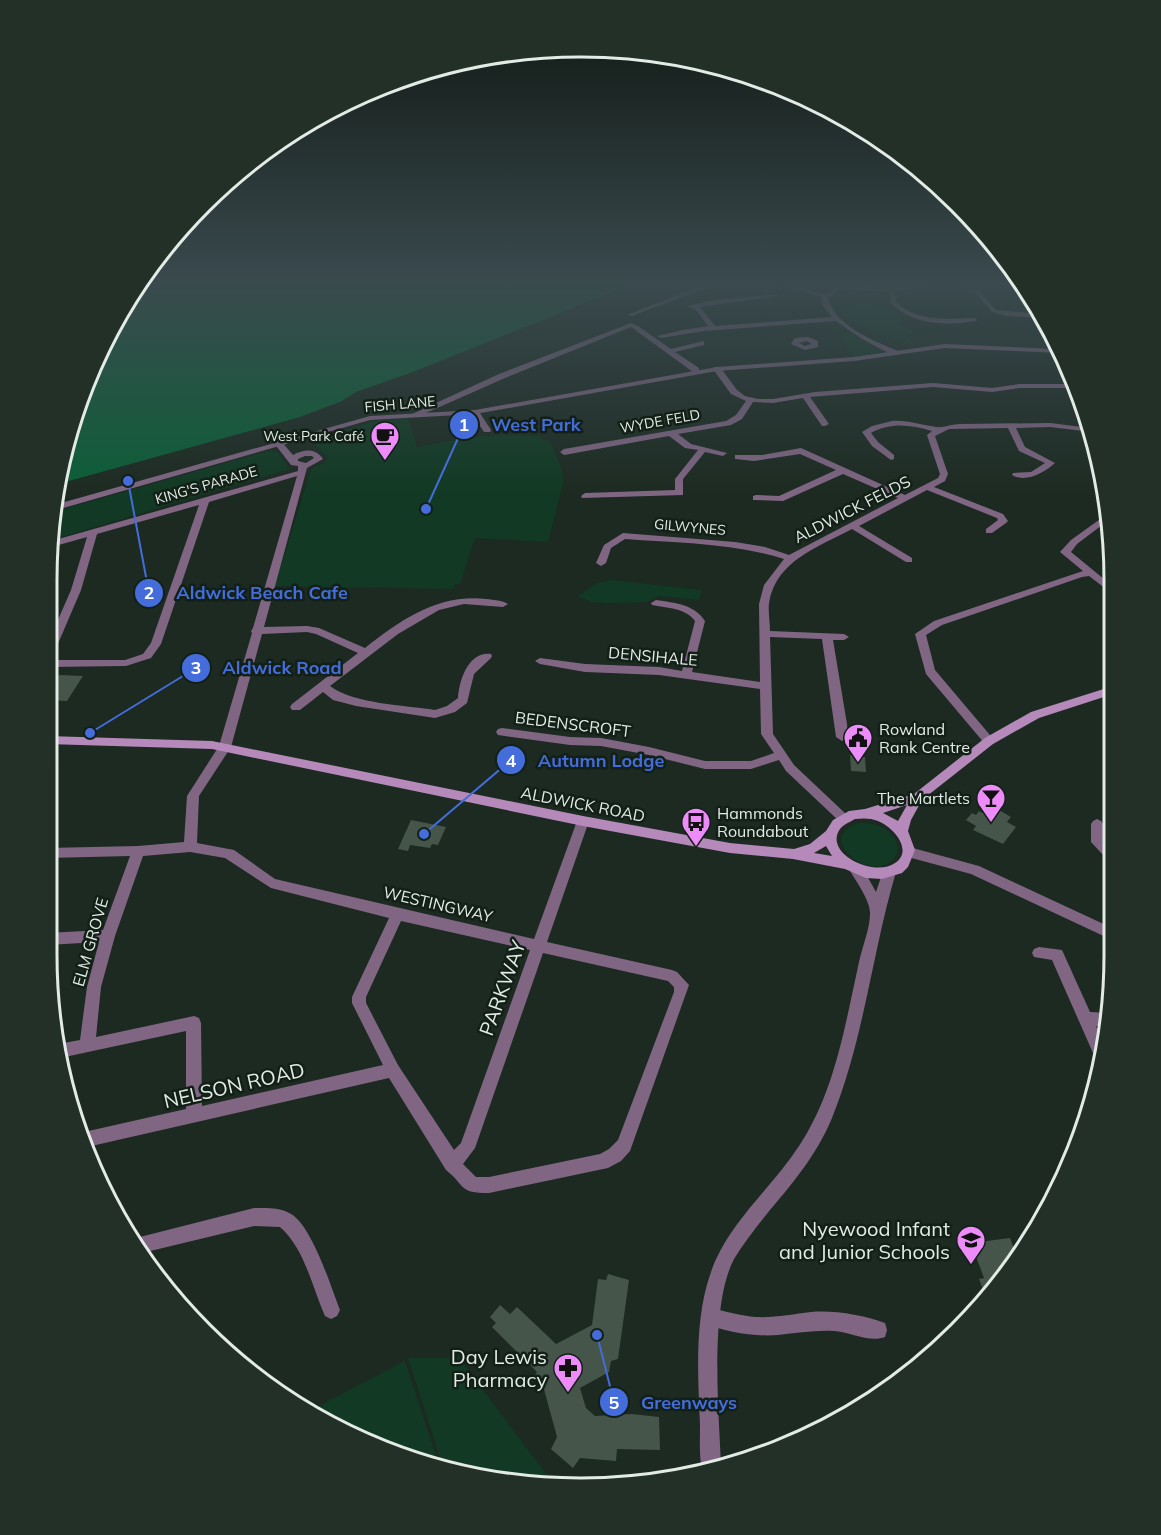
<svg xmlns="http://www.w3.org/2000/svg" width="1161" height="1535" font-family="Mulish,sans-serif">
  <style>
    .green { fill: #113923 }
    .water { fill: #0b5f37 }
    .building { fill: #45554a }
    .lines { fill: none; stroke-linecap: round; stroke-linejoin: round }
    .minor { fill: #816684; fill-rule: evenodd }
    .tertiary { fill: #816684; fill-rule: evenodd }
    .secondary { fill: #b589b9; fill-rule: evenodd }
    .labels { text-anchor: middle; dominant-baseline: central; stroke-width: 5; stroke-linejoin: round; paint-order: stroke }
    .far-street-label { font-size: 14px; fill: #e2ebe5; stroke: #122017 }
    .far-poi-label { font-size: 14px; fill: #e2ebe5; stroke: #122017; text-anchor: end }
    .street-label { font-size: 16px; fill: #e2ebe5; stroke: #122017 }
    .poi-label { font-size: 16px; fill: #e2ebe5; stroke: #122017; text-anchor: start }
    .near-street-label { font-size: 20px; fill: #e2ebe5; stroke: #122017 }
    .near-poi-label { font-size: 20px; fill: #e2ebe5; stroke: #122017; text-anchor: end }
    .rim { fill: none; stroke: #e2ebe5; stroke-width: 3 }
    .leader { fill: none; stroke: #446ddb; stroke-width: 2 }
    .callout-dot { fill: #446ddb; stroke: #122017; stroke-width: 2 }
    .mark-label { font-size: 18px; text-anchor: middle; font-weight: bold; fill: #fff }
    .callout-label { font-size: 18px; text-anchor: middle; font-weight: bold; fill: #446ddb; stroke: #122017; stroke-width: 5; stroke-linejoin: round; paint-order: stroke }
  </style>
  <rect width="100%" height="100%" fill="#1c2a21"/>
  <path class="green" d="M863,302l16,4 8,-1 18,11 -9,8 21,8 -11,4 8,8c-32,-7 -52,-14 -78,-34z
    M849,332l36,21 -29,5 -19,-24z
    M408,418l9,29 54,-10 33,-2 33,1 14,7 11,27 1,13 -15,59 -73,-4 -15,46h-5l-1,5 -179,-3 35,-114 4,-5 9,-3 5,-8 -6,-3 -10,-12 60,-19z
    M271,450l7,3 12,16 -242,72 5,-29z
    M612,580l90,10 -3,10 -40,-4 -12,6 -40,1 -16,-1 -13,-6 19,-13z
    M860,823c18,0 39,8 38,29 -19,41 -90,-16 -38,-29z
    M408,1358h51l94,125 -77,-5 -33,-11z
    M405,1361l34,104 -95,-32 -33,-23z"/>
  <path class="water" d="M140,282h497l-227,91 -54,19 -14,9 -42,16 -242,67 7,-42 36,-97z"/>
  <path class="building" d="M59,675l24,1 -16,25 -20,-1v-6z
    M850,755l15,2 1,15 -15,-1z
    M989,804l22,13 -4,5 9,5 -13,17 -30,-14 3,-4 -10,-6 6,-7 4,2 3,-4 3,2z
    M411,820l35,7 -8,18 -6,-1 -2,4 -20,-3 -2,6 -10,-2z
    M1010,1238l8,21 -32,39 -7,-19 5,-1 -13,-35z
    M608,1274l21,6 -11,79 -7,2 -2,11 -29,16 6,20 9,8 37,-2 27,3 1,33 -43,-1 -1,12 -36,-3 -7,10 -22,-19 6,-12 -15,-55 -7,-7 2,-3 -45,-45 4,-4 -6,-6 10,-12 10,9 7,-7 39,37 36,-19 6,-46 8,1z"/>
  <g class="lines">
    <path class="minor" d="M765,282h13l47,12 16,-9 44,3 51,-6h27l19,12 14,16 43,4 2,4 -35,-2 -14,-4 -14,-16 -21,-12 -63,7 3,6 -1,5c22,20 50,17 78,16l3,2 -1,1c-29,5 -65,4 -86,-19l1,-5 -3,-5 -46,-3 -14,9c8,29 45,42 70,53v4h-6l-30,-16 -26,-18 -132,10 -43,7 -4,-2 26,-6 25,-4 -12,-16 -9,-4 27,-6 62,-6 3,2 -79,11 15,19 117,-9 -9,-11 -2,-9z
      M713,285l2,1v2l-14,2 -69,26 -5,-1 71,-28z
      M631,323l7,3 33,23 33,-8v4l-29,7 24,16v4h-6l-62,-45 -126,51 -86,38 -7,-2 87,-40z
      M808,337l10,4v6l-13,3 -14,-6 4,-6zM807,341l4,3 -6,2 -6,-3z
      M714,367h6l17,23 8,6 13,3h15l42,-7 118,-9 59,5 27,-4h55l2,4h-57l-27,4 -59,-5 -123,10 19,27 -4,2h-3l-19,-28 -30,5 -20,-1 -11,17 -11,6 -53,9 13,10 36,9 -4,3 -18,-4 -22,27v16l-101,3 -1,-2 4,-3 90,-3v-11l23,-29 -13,-2 -16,-12 -105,19 -4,-3 4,-3 162,-28 10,-6 10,-14 -15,-7 -18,-25z
      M472,410h6l13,20 -1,2h-6l-13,-20z
      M892,421c16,-1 29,4 44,6 6,1 17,-3 24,-3l90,-1 40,5 2,4 -42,-5 -34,1 9,19 30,16c-11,10 -30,20 -43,12l1,-2 18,-1 14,-9 -26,-12 -11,-23 -59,1 -14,7 13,38 -3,7 -11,6 69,27 5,7 -2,2 -14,10h-6v-4l12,-9 -1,-2 -70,-28 -68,36 53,32v4h-6l-54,-33c-33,18 -76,31 -83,74 -1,9 1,19 1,28l74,3 5,3 -5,3h-11l14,84 1,13 -6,4 -6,-4 -14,-98 -52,-2 3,97 21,31 53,50 2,3 -2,3h-8l-53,-50 -7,-11 -28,9h-46l-56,-14 -48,-9 -31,-1 -72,-10 -2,-3 2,-3 4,-1 68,9 31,1 48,9 56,14h46l23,-8 -13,-19 -1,-45 -101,-14 -74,-3 -45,-8 -5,-3 5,-3 45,6 74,3 23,4 13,-50c-9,-13 -28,-13 -43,-16l-1,-2 5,-3c19,3 38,4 49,21l-13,51 68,10 -1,-78 5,-19 20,-26c-51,-16 -106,-16 -159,-20l-14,9 -5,15 -5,3 -5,-3 8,-18 19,-12 112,9 30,5 24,8 109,-57 -55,-24 -60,27 -30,-1v-4l3,-1 23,1 57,-26 -36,-16 -46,7 -19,-2v-4h27l39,-7 104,47 33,-17 2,-4 -13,-39 5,-4c-21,-6 -41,-9 -61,2l7,9 16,13v4l-3,1 -19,-14 -10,-14 10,-6z
      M275,441h6l12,14c12,-6 22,-7 30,4l-16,9 -43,159 43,-1 12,2 46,20c37,-29 73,-54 121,-49 8,1 16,1 22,5l-5,3 -39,-3 -25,6 -41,24 -68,52c24,18 74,19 105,24l12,-4 11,-8c1,-17 10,-47 33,-44l1,2 -1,2 -17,16 -7,29 -12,9 -20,6 -79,-12 -23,-6 -10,-8 -23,18h-8l-2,-3 2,-3 66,-51 -42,-19 -9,-2 -45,2 -31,113 -32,49 -2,47 37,7 41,29 259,60 43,-118 2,-3h8l2,3 -42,121 125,28 5,2 12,13 -59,166 -9,10 -13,7 -119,25c-31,0 -23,-7 -43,-23l-57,-92 -302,69 -6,-14 3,-1 102,-23v-78l-126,27 -2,-14 22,-4 7,-53 12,-45 -52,3v-12l56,-3 27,-74 -83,2v-10l91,-2 46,-4 3,-46 32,-50 33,-113 -1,-2 2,-3 44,-152 -88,26 -48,142 -10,14 -25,8 -79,1v-22l24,-55 16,-53 -39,11v-6l250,-71v-5l-7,-1 -17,-22zM305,456h7l2,2 -8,5 -8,-2v-2zM199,505l-48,138 -8,11 -18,6h-74l30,-70 16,-56zM190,852l35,6 46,30 118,30 -37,79v6l31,62 -181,41 -1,-83 -2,-5 -5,-2 -98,21 5,-50 14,-51 28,-80zM401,921l129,29 -69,193 -7,7 -56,-85 -32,-62v-6zM543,953l125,28 6,6v5l-56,148 -9,9 -9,5 -111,23h-13l-13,-13 12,-16z
      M1110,512v7l-33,25 -6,8 39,32v8l-21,-16 -7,1 -140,48 -16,10 9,35 60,71 -2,3h-8l-59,-70 -11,-40 19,-13 149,-50 -23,-19 11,-12z
      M1097,819l4,2 2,3v16l7,6v12l-5,-1 -14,-15v-18l2,-3z
      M1039,947l23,3 28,62 20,1 -1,14 -13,-1 9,20 -4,18 -4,-2 -45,-102 -18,-3 -2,-4 2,-4z
      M254,1208c13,0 26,-1 37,6 21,12 40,73 49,96l-3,6 -6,3 -6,-3c-13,-29 -20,-67 -45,-89l-26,-1 -112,27 -10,-14z
      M710,1308c15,3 31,8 46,9 19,1 37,-3 55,-5 23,-2 52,3 74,11l2,7 -2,7c-15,6 -35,-5 -51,-6 -19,-1 -37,2 -56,4 -24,2 -53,-3 -74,-12l-3,-6 3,-6z"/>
    <path class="tertiary" d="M945,344l112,5 2,4 -114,-5 -91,13 -137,10 -242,43 -105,6 -317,91 1,-6 316,-89 105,-6 242,-43 137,-10z
      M909,847l70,19 131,61v12l-139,-65 -67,-18 -1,-4 1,-4z
      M856,864l5,1 15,27 8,-24 5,-1 5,1 2,4c-24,81 -32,167 -64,246 -15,37 -41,67 -66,97 -11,14 -23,29 -32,44 -25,48 -15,153 -13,207l-19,4c-3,-14 -2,-30 -2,-45 -2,-49 -6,-106 11,-153 17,-49 60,-83 88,-126 36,-54 46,-121 60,-184 3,-14 11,-34 11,-48 1,-13 -15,-34 -21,-45l2,-4z"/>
    <path class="secondary" d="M1110,687v8l-71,23 -46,26 -71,56 -11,20 -3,11 7,19 -7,17 -6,6 -20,6 -16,-1 -21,-9 -52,-10 -63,-6 -147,-27 -371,-77 -165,-5v-8l165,5 371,75 147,27 64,6 16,-5 16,-13 7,-11 16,-9 16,-2 49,-15 71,-56 46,-26zM907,805l-9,16 -15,-8zM855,819c8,-1 16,-1 23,2 15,6 36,29 17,42 -21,15 -72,-10 -55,-34 4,-5 10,-7 15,-10zM826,846l6,10 -18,-3z"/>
  </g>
  <linearGradient id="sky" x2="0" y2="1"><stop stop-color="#0f1712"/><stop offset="0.57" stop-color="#3a4a4e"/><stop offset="1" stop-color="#3a4a4e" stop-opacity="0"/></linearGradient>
  <rect width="1161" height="497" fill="url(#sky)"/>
  <defs>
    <g id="cafe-pin" transform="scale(1.5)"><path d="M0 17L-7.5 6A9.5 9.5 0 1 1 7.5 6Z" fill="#ed8cf9" stroke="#122017"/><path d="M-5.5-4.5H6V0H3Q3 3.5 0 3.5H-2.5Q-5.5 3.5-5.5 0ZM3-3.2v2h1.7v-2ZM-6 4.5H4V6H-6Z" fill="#111"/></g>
    <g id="civic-pin" transform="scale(1.5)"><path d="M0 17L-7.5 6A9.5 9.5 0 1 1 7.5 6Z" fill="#ed8cf9" stroke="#122017"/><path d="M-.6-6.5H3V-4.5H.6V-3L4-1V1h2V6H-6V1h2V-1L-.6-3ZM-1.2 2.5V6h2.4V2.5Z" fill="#111"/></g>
    <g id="bar-pin" transform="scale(1.5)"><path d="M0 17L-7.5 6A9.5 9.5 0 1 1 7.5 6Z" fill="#ed8cf9" stroke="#122017"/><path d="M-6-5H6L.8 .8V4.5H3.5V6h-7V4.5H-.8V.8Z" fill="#111"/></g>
    <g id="bus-pin" transform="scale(1.5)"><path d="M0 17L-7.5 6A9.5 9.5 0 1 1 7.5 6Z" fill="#ed8cf9" stroke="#122017"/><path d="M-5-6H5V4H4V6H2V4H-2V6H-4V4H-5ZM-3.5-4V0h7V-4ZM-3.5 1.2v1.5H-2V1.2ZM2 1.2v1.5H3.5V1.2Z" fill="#111"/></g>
    <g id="school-pin" transform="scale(1.5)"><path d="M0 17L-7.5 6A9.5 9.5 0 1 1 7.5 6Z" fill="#ed8cf9" stroke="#122017"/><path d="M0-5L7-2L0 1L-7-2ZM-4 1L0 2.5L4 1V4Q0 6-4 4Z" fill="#111"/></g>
    <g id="pharmacy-pin" transform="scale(1.5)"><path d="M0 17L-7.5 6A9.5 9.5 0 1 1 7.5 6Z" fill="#ed8cf9" stroke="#122017"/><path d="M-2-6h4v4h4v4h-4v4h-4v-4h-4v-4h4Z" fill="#111"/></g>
  </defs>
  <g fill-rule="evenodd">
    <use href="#cafe-pin" x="385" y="436"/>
    <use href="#civic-pin" x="858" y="738"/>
    <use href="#bar-pin" x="991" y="798"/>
    <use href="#bus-pin" x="696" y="822"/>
    <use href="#school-pin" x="971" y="1240"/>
    <use href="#pharmacy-pin" x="568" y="1368"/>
  </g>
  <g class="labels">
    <g class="far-street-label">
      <text transform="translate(400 404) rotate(-5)">FISH LANE</text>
      <text transform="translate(660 421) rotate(-10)">WYDE FELD</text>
      <text transform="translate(206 485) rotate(-16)">KING'S PARADE</text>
      <text transform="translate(690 527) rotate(5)">GILWYNES</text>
    </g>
    <g class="far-poi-label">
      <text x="364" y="436">West Park Café</text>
    </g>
    <g class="street-label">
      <text transform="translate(852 509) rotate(-27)">ALDWICK FELDS</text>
      <text transform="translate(653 656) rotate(5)">DENSIHALE</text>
      <text transform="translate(573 724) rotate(7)">BEDENSCROFT</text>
      <text transform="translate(583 804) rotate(11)">ALDWICK ROAD</text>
      <text transform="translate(438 904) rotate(13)">WESTINGWAY</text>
      <text transform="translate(90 942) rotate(-74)">ELM GROVE</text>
    </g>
    <g class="poi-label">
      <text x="879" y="729">Rowland<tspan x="879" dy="18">Rank Centre</tspan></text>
      <text x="970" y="798" text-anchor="end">The Martlets</text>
      <text x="717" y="813">Hammonds<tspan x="717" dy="18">Roundabout</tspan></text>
    </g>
    <g class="near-street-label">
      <text transform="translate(502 988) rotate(-70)">PARKWAY</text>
      <text transform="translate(234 1085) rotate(-13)">NELSON ROAD</text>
    </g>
    <g class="near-poi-label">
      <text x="950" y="1228">Nyewood Infant<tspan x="950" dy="23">and Junior Schools</tspan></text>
      <text x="547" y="1356">Day Lewis<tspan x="547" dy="23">Pharmacy</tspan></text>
    </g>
  </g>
  <path d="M0 0H1161V1535H0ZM580 57H581A523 523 0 0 1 1104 580V955A523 523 0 0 1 581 1478H580A523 523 0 0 1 57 955V580A523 523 0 0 1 580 57Z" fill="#233027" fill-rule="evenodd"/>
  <path class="rim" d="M580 57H581A523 523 0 0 1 1104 580V955A523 523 0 0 1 581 1478H580A523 523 0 0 1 57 955V580A523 523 0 0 1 580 57Z"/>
  <path class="leader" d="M426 509L464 425M128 481L149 593M90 733L196 668M424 834L511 760M597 1335L614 1402"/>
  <g class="callout-dot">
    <circle cx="426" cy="509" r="6"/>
    <circle cx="128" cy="481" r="6"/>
    <circle cx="90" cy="733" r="6"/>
    <circle cx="424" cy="834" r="6"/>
    <circle cx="597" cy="1335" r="6"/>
    <circle cx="464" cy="425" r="15"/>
    <circle cx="149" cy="593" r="15"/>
    <circle cx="196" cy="668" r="15"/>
    <circle cx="511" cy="760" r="15"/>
    <circle cx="614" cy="1402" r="15"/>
  </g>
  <g class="mark-label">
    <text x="464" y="431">1</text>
    <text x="149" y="599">2</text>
    <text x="196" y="674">3</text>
    <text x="511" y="767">4</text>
    <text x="614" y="1409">5</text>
  </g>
  <g class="callout-label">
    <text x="536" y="431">West Park</text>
    <text x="262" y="599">Aldwick Beach Cafe</text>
    <text x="282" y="674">Aldwick Road</text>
    <text x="601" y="767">Autumn Lodge</text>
    <text x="689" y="1409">Greenways</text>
  </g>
</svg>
